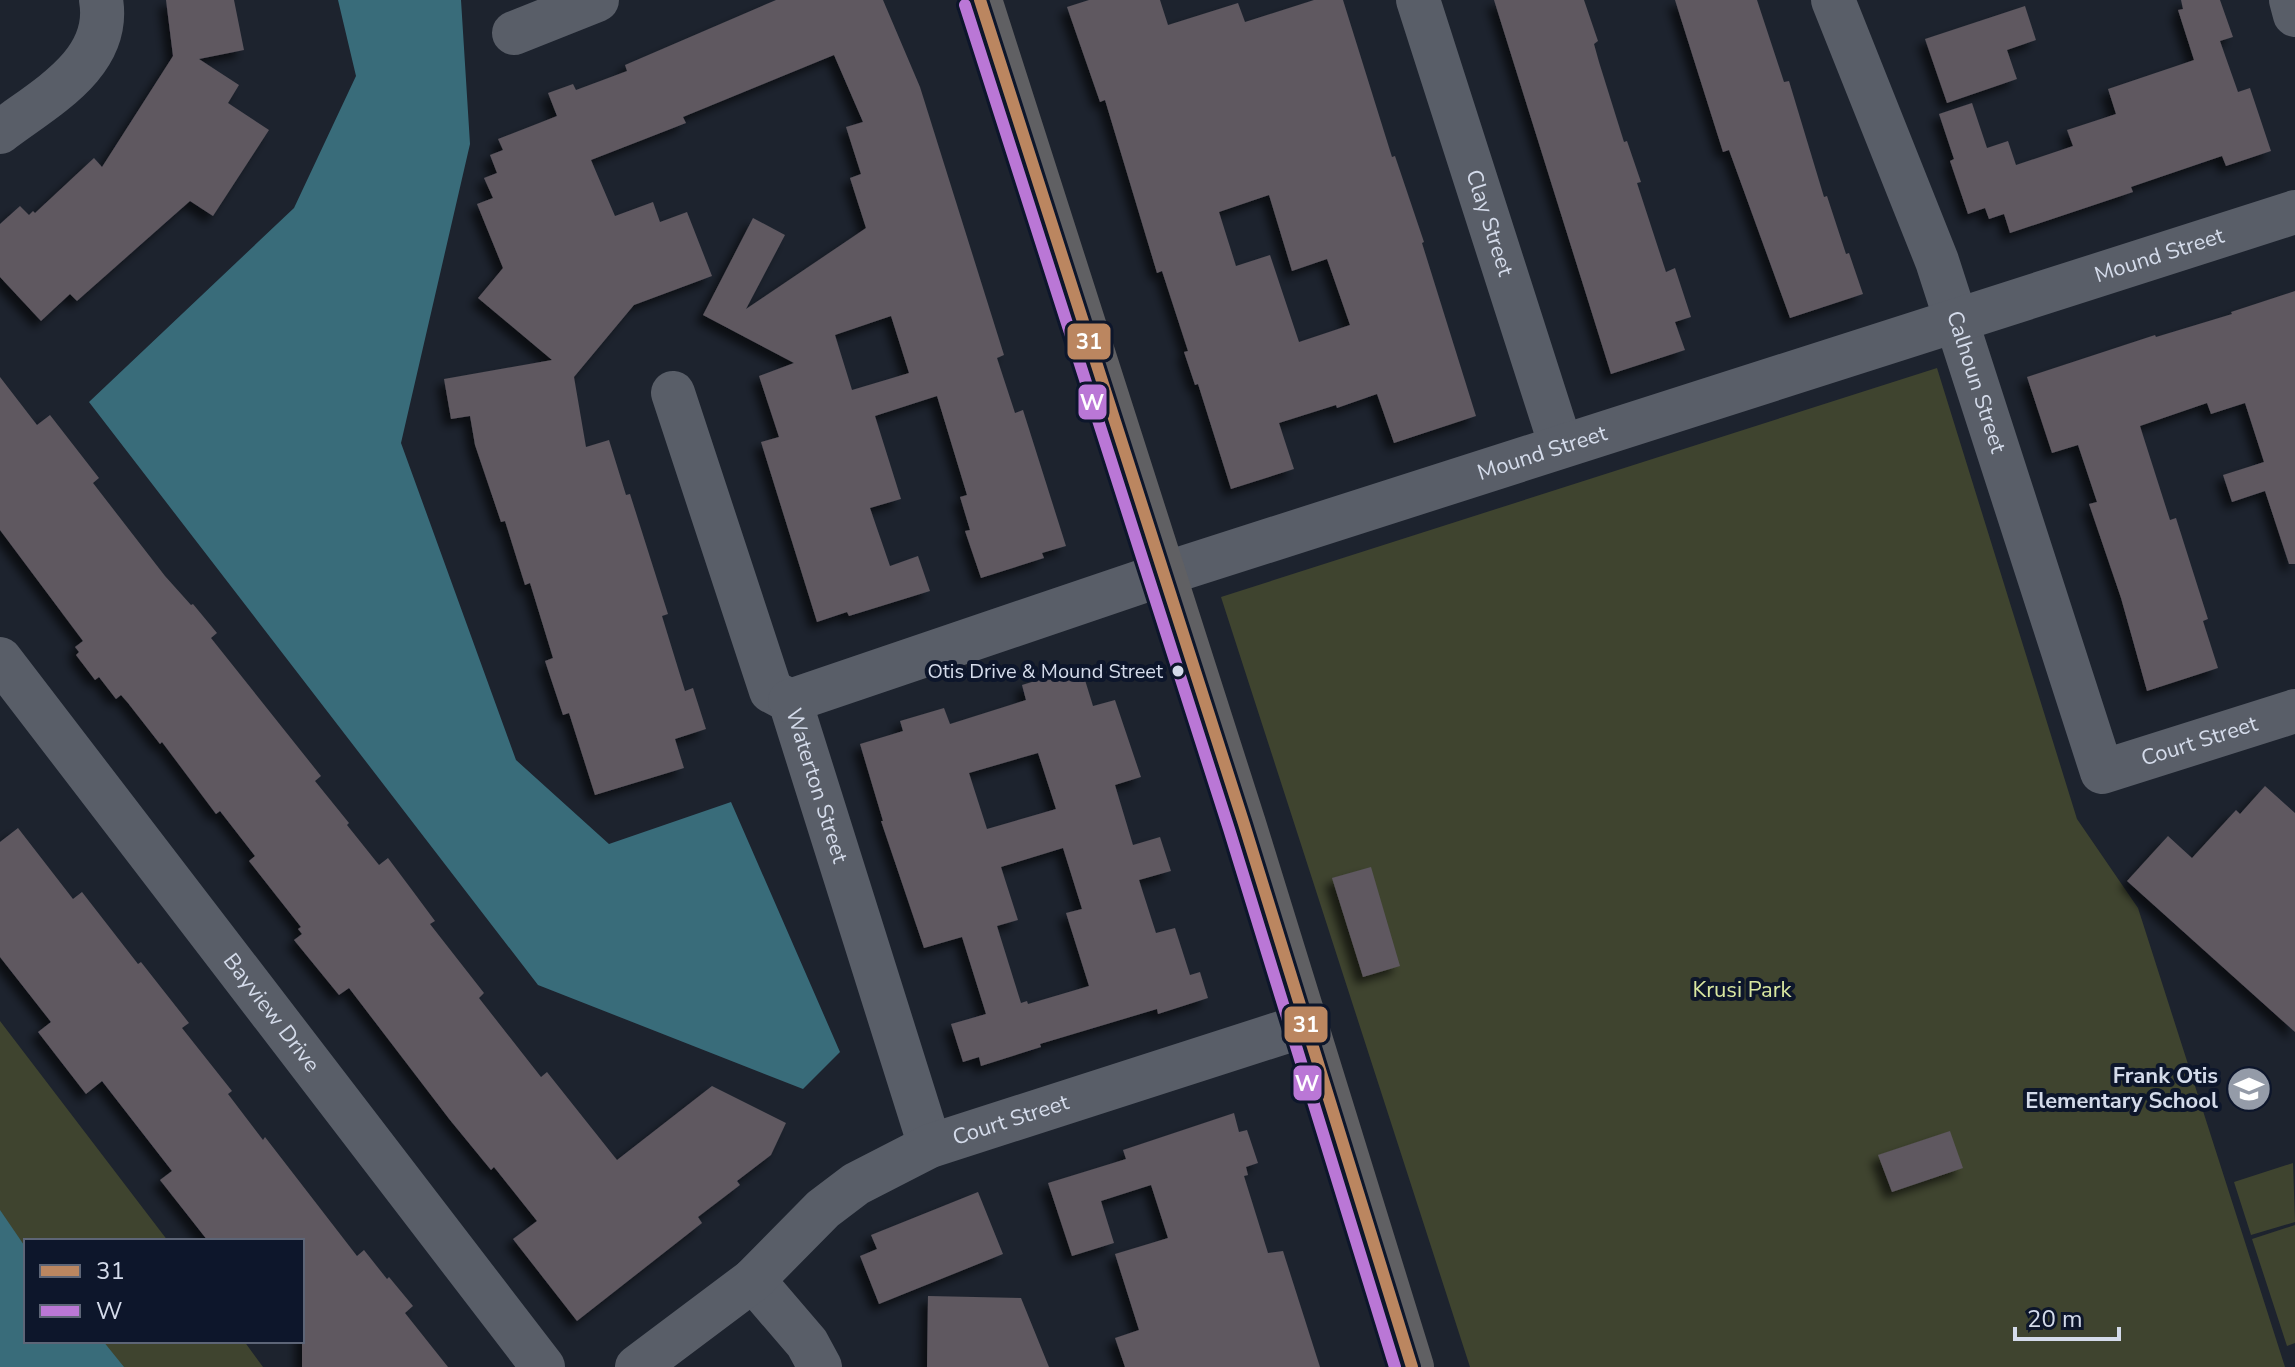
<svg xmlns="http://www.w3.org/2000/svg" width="2295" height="1367" font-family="'Nunito Sans',sans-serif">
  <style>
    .green { fill: #3f442f }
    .water { fill: #396c7a }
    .building { fill: #5e5860; fill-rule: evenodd; filter: url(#shadow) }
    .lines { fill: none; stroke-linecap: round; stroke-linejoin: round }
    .minor { stroke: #595e68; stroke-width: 44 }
    .major { stroke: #606063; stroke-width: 44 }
    .bus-1-casing { stroke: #0d162b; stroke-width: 18 }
    .bus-2-casing { stroke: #0d162b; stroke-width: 18 }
    .bus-1 { stroke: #bb8660; stroke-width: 12 }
    .bus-2 { stroke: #ba77d6; stroke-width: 12 }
    .bus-dot { fill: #d4dbea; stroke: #0d162b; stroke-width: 3 }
    .labels { text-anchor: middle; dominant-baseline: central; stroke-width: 8; stroke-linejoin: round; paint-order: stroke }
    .bus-label { font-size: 20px; fill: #d4dbea; stroke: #0d162b; text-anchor: end }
    .street-label { font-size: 22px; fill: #d4dbea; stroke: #0d162b }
    .park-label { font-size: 22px; fill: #d9e7a0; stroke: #0d162b }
    .poi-label { font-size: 22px; font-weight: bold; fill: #d4dbea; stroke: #0d162b; text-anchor: end }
    .line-badge { stroke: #0d162b; stroke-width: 3 }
    .badge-label { font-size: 22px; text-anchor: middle; font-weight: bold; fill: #fff }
  </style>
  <defs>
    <filter id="shadow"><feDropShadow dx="-7" dy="7" stdDeviation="4" flood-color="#0009"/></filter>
  </defs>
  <rect width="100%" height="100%" fill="#1d232e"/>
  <path class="green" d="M1937,368l140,451 61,89 147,459h-815l-249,-770z
    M0,1021l168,220h-142v100h218l19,26h-263z
    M2293,1163l2,59 -44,13 -17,-53z
    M2295,1225v118l-8,3 -35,-107z"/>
  <path class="water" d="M338,0h123l9,144 -69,299 115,317 93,84 122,-42 109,250 -37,37 -265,-104 -449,-583 205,-194 62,-132z
    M0,1210l26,38v93h77l21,26h-124z"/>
  <path class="building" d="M166,0h68l10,50 -45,9 40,26 -11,18 41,27 -56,86 -23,-15 -113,100 -7,-7 -29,27 -41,-44v-53l20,-18 9,9 4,-4 2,2 59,-55 8,9 71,-111z
    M776,0h107l37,87 84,268 -7,3 18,55 8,-3 43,136 -24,7 2,5 -63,20 -16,-47 5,-1 -10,-33 7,-2 -30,-99 -62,20 26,83 -31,9 20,58 28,-10 12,35 -81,25 -2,-4 -30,10 -56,-180 18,-5 -20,-61 35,-13 -91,-48 50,-97 32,17 -39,74 120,-81 -16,-50 11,-4 -15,-47 17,-5 -29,-67 -151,62 3,6 -95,37 24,56 38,-14 7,20 27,-10 25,64 -78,29 -60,72 12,70 23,-7 17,55 4,-1 38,120 -6,2 23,75 8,-3 13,41 -31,10 9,29 -89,27 -26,-82 -6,2 -18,-54 8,-3 -23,-75 -5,2 -20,-64 -4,1 -26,-77 -5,-29 -19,3 -7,-40 108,-19 -74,-62 25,-30 -26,-64 16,-6 -9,-20 13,-5 -7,-18 13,-5 -5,-11 59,-23 -9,-23 25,-9 3,6 51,-19 -2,-6zM891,316l18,57 -57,17 -17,-55z
    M1089,0h71l8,25 70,-22 7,19 69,-22h29l49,157 3,-1 29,86 -2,1 54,173 -82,27 -17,-49 -40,14 -1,-3 -57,18 15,46 -63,20 -33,-105 -3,1 -11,-33 4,-1 -26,-80 -5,2 -52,-173 -5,2 -33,-95zM1269,195l23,76 35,-12 23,66 -51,17 -29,-87 -34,11 -17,-54z
    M1494,0h90l14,41 -4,3 5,18 25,80 3,-1 14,41 -4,1 29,89 9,-4 16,49 -16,5 10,28 -74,24z
    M1675,0h82l27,82 5,-1 35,116 3,-1 19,58 3,-1 14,41 -73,24 -61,-168 -6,2z
    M2181,0h39l13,37 -13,4 18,51 12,-4 21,63 -45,15 -4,-10 -91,31 2,5 -123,41 -6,-19 -15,5 -4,-11 -17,6 -18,-53 4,-2 -15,-45 33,-11 15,45 21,-7 8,24 57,-19 -6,-16 49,-16 -8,-25 86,-29 -16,-50 5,-1z
    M2025,6l11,34 -29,10 10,29 -70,24 -22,-64z
    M2295,291v273h-6l-24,-73 -33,11 -9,-27 41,-13 -19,-59 -34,11 -4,-11 -67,23 30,94 6,-2 32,101 -5,2 15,47 -71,23 -26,-93 -32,-94 8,-2 -19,-57 -26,8 -25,-76 128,-42 1,2 76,-23 -1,-2z
    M0,377l37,48 13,-10 49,63 -6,5 72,93 26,29 2,-1 24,29 -6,5 110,138 -6,5 34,42 -2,2 32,40 9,-7 24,32 23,31 -5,3 54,69 -5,5 62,79 6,-5 70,88 95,-74 74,37 -15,32 -34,26 3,4 -42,32 4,6 -125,98 -64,-82 24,-18 -43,-54 -3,3 -41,-50 -101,-132 -10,7 -45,-55 8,-6 -4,-5 3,-2 -52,-66 6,-5 -35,-45 -4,3 -54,-72 -2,2 -32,-41 -7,-8 -5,4 -17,-22 -4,3 -19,-25 3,-3 -4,-5 8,-6 -83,-111z
    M1081,667l12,39 22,-6 26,77 -26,8 18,60 27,-8 11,34 -32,9 17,53 19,-5 15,47 10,-3 8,26 -50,16 -1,-5 -117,35 1,3 -60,19 -2,-9 -16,5 -12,-38 35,-10 -24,-77 -38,11 -43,-127h2l-23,-77 43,-13 -3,-10 44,-13 6,16 76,-24 -4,-15zM1038,753l18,56 -69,20 -18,-56zM1063,848l19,61 -16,4 23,73 -61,18 -1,-3 -6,2 -24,-77 21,-6 -17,-53z
    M2265,786l30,27v219l-168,-151 41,-45 24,22 44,-48 4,4z
    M18,828l55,71 9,-7 56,72 3,-2 48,61 -7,5 50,63 -4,3 35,46 2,-3 92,119 7,-6 23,29 2,-2 24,29 -8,7 43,54h-146v-126h-94l-48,-61 12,-9 -70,-90 -16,13 -48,-62 13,-10 -51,-65v-115z
    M1371,867l29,99 -37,11 -31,-99z
    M1234,1113l5,19 8,-2 11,33 -12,4 2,8 -4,1 24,77 15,-2 37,116h-195l-10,-29 24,-8 -24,-76 53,-16 -17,-53 -50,16 13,42 -42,13 -24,-73 78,-24 -3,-9z
    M1950,1131l13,37 -71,24 -14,-37z
    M978,1192l25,62 -124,50 -19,-48 17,-7 -6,-14z
    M928,1296l93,2 28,69h-122z"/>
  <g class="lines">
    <g class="minor">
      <path id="s1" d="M1418,0l143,446"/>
      <path id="s2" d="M1833,0l104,261 165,511 193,-61"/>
      <path d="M2291,0l4,15"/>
      <path d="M514,33l83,-33"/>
      <path d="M0,132c43,-33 112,-68 101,-132"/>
      <path id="s3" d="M673,393l98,298 19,10 140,445"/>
      <path id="s4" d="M0,659l543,708"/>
      <path id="s5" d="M790,701l374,-127 1131,-362"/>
      <path d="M753,1280l54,63 13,24"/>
      <path id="s6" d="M637,1367l116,-87 70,-71 33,-25 74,-38 376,-121"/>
    </g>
    <path class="major" d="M980,0l264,824 168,543"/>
    <g class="bus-1-casing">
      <path id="bus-1" d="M980,0l264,824 168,543"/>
    </g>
    <g class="bus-2-casing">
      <path id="bus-2" d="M965,5l264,824 166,538"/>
    </g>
    <use href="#bus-1" class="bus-1"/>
    <use href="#bus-2" class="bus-2"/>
  </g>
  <defs>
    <g id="school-disc" transform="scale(2.3)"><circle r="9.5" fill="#949ba8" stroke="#0d162b"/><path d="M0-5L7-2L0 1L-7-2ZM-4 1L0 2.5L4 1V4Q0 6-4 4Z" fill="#fff"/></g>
  </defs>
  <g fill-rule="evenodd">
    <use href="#school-disc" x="2249" y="1089"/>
  </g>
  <circle class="bus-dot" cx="1178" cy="671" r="7"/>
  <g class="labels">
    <g class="bus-label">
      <text x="1163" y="671">Otis Drive &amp; Mound Street</text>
    </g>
    <g class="street-label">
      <text stroke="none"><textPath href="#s1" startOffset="234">Clay Street</textPath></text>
      <text stroke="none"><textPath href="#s5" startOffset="1440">Mound Street</textPath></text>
      <text stroke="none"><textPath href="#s2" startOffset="408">Calhoun Street</textPath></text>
      <text stroke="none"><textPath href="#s5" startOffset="792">Mound Street</textPath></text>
      <text stroke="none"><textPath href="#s2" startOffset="920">Court Street</textPath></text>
      <text stroke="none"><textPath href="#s3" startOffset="424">Waterton Street</textPath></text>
      <text stroke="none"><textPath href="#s4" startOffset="446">Bayview Drive</textPath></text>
      <text stroke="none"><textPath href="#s6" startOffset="454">Court Street</textPath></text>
    </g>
    <g class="park-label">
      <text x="1742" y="990">Krusi Park</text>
    </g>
    <g class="poi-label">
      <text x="2218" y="1076">Frank Otis<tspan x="2218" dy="25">Elementary School</tspan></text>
    </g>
  </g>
  <g class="line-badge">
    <rect x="1066" y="322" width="46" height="39" rx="8" fill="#bb8660"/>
    <rect x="1077" y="383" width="31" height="38" rx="8" fill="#ba77d6"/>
    <rect x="1283" y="1005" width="46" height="39" rx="8" fill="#bb8660"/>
    <rect x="1292" y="1064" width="31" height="38" rx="8" fill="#ba77d6"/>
  </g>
  <g class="badge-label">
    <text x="1089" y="349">31</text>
    <text x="1092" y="410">W</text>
    <text x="1306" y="1032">31</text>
    <text x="1307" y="1091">W</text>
  </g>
  <rect x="24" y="1239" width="280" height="104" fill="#0d162b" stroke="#5d6577" stroke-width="2"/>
  <rect x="40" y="1265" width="40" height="12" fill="#bb8660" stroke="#5d6577" stroke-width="2"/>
  <text x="96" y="1279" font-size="24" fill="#d4dbea">31</text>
  <rect x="40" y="1305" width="40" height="12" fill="#ba77d6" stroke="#5d6577" stroke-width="2"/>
  <text x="96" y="1319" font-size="24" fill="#d4dbea">W</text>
  <path d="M2015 1327v12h104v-12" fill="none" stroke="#d4dbea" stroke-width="4"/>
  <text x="2027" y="1327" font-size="24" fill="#d4dbea" stroke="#0d162b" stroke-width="6" paint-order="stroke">20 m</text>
</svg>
